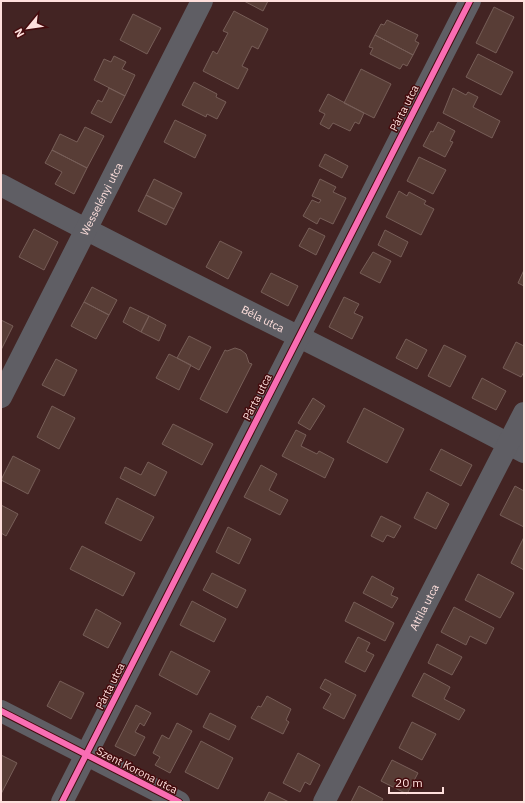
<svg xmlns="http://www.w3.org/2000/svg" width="525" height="803" font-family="'IBM Plex Sans',sans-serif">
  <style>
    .building { fill: #583d36; stroke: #775e58 }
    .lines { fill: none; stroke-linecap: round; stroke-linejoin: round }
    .minor { stroke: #5f5e64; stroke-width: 22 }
    .cycleway-casing { stroke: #440b0d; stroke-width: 8 }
    .cycleway { stroke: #f96db3; stroke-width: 6 }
    .labels { text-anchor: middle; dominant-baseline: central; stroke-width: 3; stroke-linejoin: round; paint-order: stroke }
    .street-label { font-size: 11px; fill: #fedfdc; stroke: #440b0d }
  </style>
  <rect width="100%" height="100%" fill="#432423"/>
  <path class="building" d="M244,1h24l-5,10z
    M494,7l20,10 -18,36 -20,-10z
    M234,11l34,18 -10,20 -6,-3 -10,20 6,3 -10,20 -35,-18 10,-20 4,3 11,-21 -5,-2z
    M133,14l28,14 -14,26 -27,-14z
    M387,20l31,15 -3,6 4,2 -6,12 -38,-20 6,-11 3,1z
    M375,35l38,20 -6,11 -4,-2 -3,5 -30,-15 3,-6 -4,-1z
    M478,54l35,18 -12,23 -35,-18z
    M114,56l12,6 -4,7 13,6 -10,21 -31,-16 10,-21 7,3z
    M361,69l30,15 -17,34 -30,-15z
    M194,82l23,12 -1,3 10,5 -9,17 -10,-5 -1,3 -24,-12z
    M109,88l16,8 -14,27 -20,-10 7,-13 4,2z
    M453,88l13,7 2,-3 10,5 -5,10 27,14 -8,17 -49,-25z
    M328,94l36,19 -5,11 -4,-2 -5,9 -17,-8 -4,6 -9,-5 5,-10 -6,-3z
    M175,120l31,15 -11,23 -31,-16z
    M438,122l17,9 -5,10 3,1 -8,15 -22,-11 8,-15 2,1z
    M85,127l19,9 -17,32 -35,-18 8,-16 17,8z
    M52,150l35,18 -13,26 -19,-10 7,-12 -17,-9z
    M325,154l23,12 -6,12 -23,-12z
    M419,157l27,13 -13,24 -26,-13z
    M154,179l28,14 -8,16 -28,-14z
    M320,179l16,8 -3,5 13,6 -13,26 -13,-6 -3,6 -14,-8 9,-16 7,3 2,-3 -9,-4z
    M399,191l8,5 2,-4 17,9 -2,3 10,5 -13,26 -35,-18z
    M146,195l28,14 -8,16 -28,-14z
    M309,228l16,8 -9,19 -17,-9z
    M34,229l24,13 -14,28 -25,-13z
    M385,230l23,12 -7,15 -23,-12z
    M220,241l22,11 -14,27 -22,-12z
    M373,252l18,9 -11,22 -20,-10z
    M524,270v16l-6,-3z
    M271,273l27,13 -10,20 -27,-14z
    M92,287l25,13 -8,15 -25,-13z
    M344,297l15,7 -5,9 9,4 -11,22 -23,-12z
    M84,302l25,13 -13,24 -25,-13z
    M130,307l19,9 -8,16 -18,-10z
    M149,316l17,9 -7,16 -18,-9z
    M1,320l12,6 -12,24z
    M189,336l22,11 -12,23 -22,-12z
    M406,339l21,11 -10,19 -21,-11z
    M516,342l8,4v26l-3,5 -18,-9z
    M444,345l22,11 -16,31 -22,-11z
    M235,348l6,2 5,4 3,9 3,1 -25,49 -27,-14 25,-49 2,1z
    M169,354l22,11 -12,25 -23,-12z
    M56,359l21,11 -13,26 -22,-11z
    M482,378l24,13 -10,19 -24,-12z
    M313,398l12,8 -15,24 -12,-7z
    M52,406l23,12 -16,31 -22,-12z
    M364,408l40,21 -17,34 -40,-21z
    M173,424l40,20 -11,21 -40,-21z
    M296,430l10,5 -5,11 16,8 2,-3 15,8 -9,19 -43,-22z
    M441,449l31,16 -11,21 -31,-16z
    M13,456l27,14 -12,24 -27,-14z
    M148,462l19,10 -12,24 -35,-18 5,-11 16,8z
    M261,465l16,9 -8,16 19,10 -8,15 -36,-18z
    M515,486l9,5v36l-24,-12z
    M427,492l22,12 -13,25 -22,-11z
    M117,498l37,19 -13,24 -36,-18z
    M1,505l17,9 -12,22 -5,-3z
    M381,516l20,10 -7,12 -7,-3 -4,7 -12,-6z
    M228,527l23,12 -12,25 -23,-12z
    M524,537v33l-13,-7z
    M82,546l53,27 -12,23 -53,-27z
    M212,573l34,17 -9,18 -34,-18z
    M478,574l36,19 -14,25 -35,-18z
    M372,576l22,12 -3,7 7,3 -6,10 -29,-15z
    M192,601l34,18 -12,23 -34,-17z
    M354,602l40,21 -9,18 -40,-20z
    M454,607l40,21 -8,16 -16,-8 -4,9 -25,-13z
    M96,609l25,14 -13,25 -25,-13z
    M358,637l12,6 -4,8 8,4 -9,17 -20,-10z
    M437,644l25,13 -10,18 -24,-12z
    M171,651l39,20 -13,24 -38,-20z
    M424,673l26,14 -6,12 21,11 -6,10 -47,-24z
    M325,679l31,16 -12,24 -21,-11 8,-14 -11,-6z
    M60,681l24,12 -13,26 -24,-13z
    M267,696l24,13 -5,11 3,2 -6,12 -32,-16 7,-12 3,1z
    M136,705l15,8 -7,13 -4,-3 -5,9 10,5 -10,19 -20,-10z
    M210,713l26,13 -7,14 -26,-13z
    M412,722l24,12 -14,26 -23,-12z
    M177,723l15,8 -22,42 -15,-8 5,-8 -7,-4 9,-18 7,4z
    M201,741l32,17 -15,31 -33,-17z
    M298,753l22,12 -10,20 -5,-3 -5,10 -17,-9z
    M1,755l16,8 -16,31z
    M392,760l26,13 -11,21 -26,-13z
    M359,786l24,13 -2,3h-30z
    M269,792l20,10h-25z"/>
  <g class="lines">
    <g class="minor">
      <path id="s1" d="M1,185c173,92 350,175 523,267"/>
      <path id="s2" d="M1,397l201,-396"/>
      <path d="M1,711l178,91"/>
      <path d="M62,802l408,-801"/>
      <path id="s3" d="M324,802l200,-389"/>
    </g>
    <g class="cycleway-casing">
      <path id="cycleway" d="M1,711l178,91
        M62,802l408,-801"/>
    </g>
    <use href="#cycleway" class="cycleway"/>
  </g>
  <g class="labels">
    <g class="street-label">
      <text transform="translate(404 108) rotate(-63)">Párta utca</text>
      <text stroke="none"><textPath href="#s2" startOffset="222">Wesselényi utca</textPath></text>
      <text stroke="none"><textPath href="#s1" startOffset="294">Béla utca</textPath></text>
      <text transform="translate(257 397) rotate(-63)">Párta utca</text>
      <text stroke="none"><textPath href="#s3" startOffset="219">Attila utca</textPath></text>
      <text transform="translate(110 686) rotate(-63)">Párta utca</text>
      <text transform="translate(137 770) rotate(27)">Szent Korona utca</text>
    </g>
  </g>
  <rect width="525" height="803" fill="none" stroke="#fedfdc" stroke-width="4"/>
  <g transform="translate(28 28) rotate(241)" stroke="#440b0d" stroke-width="3" paint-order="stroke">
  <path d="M0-3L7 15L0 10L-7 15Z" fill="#fedfdc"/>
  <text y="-6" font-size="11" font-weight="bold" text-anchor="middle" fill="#fedfdc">N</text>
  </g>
  <path d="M389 787v6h54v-6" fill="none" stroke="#fedfdc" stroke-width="2"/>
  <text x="395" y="787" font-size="12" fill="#fedfdc" stroke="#440b0d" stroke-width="3" paint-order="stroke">20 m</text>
</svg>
